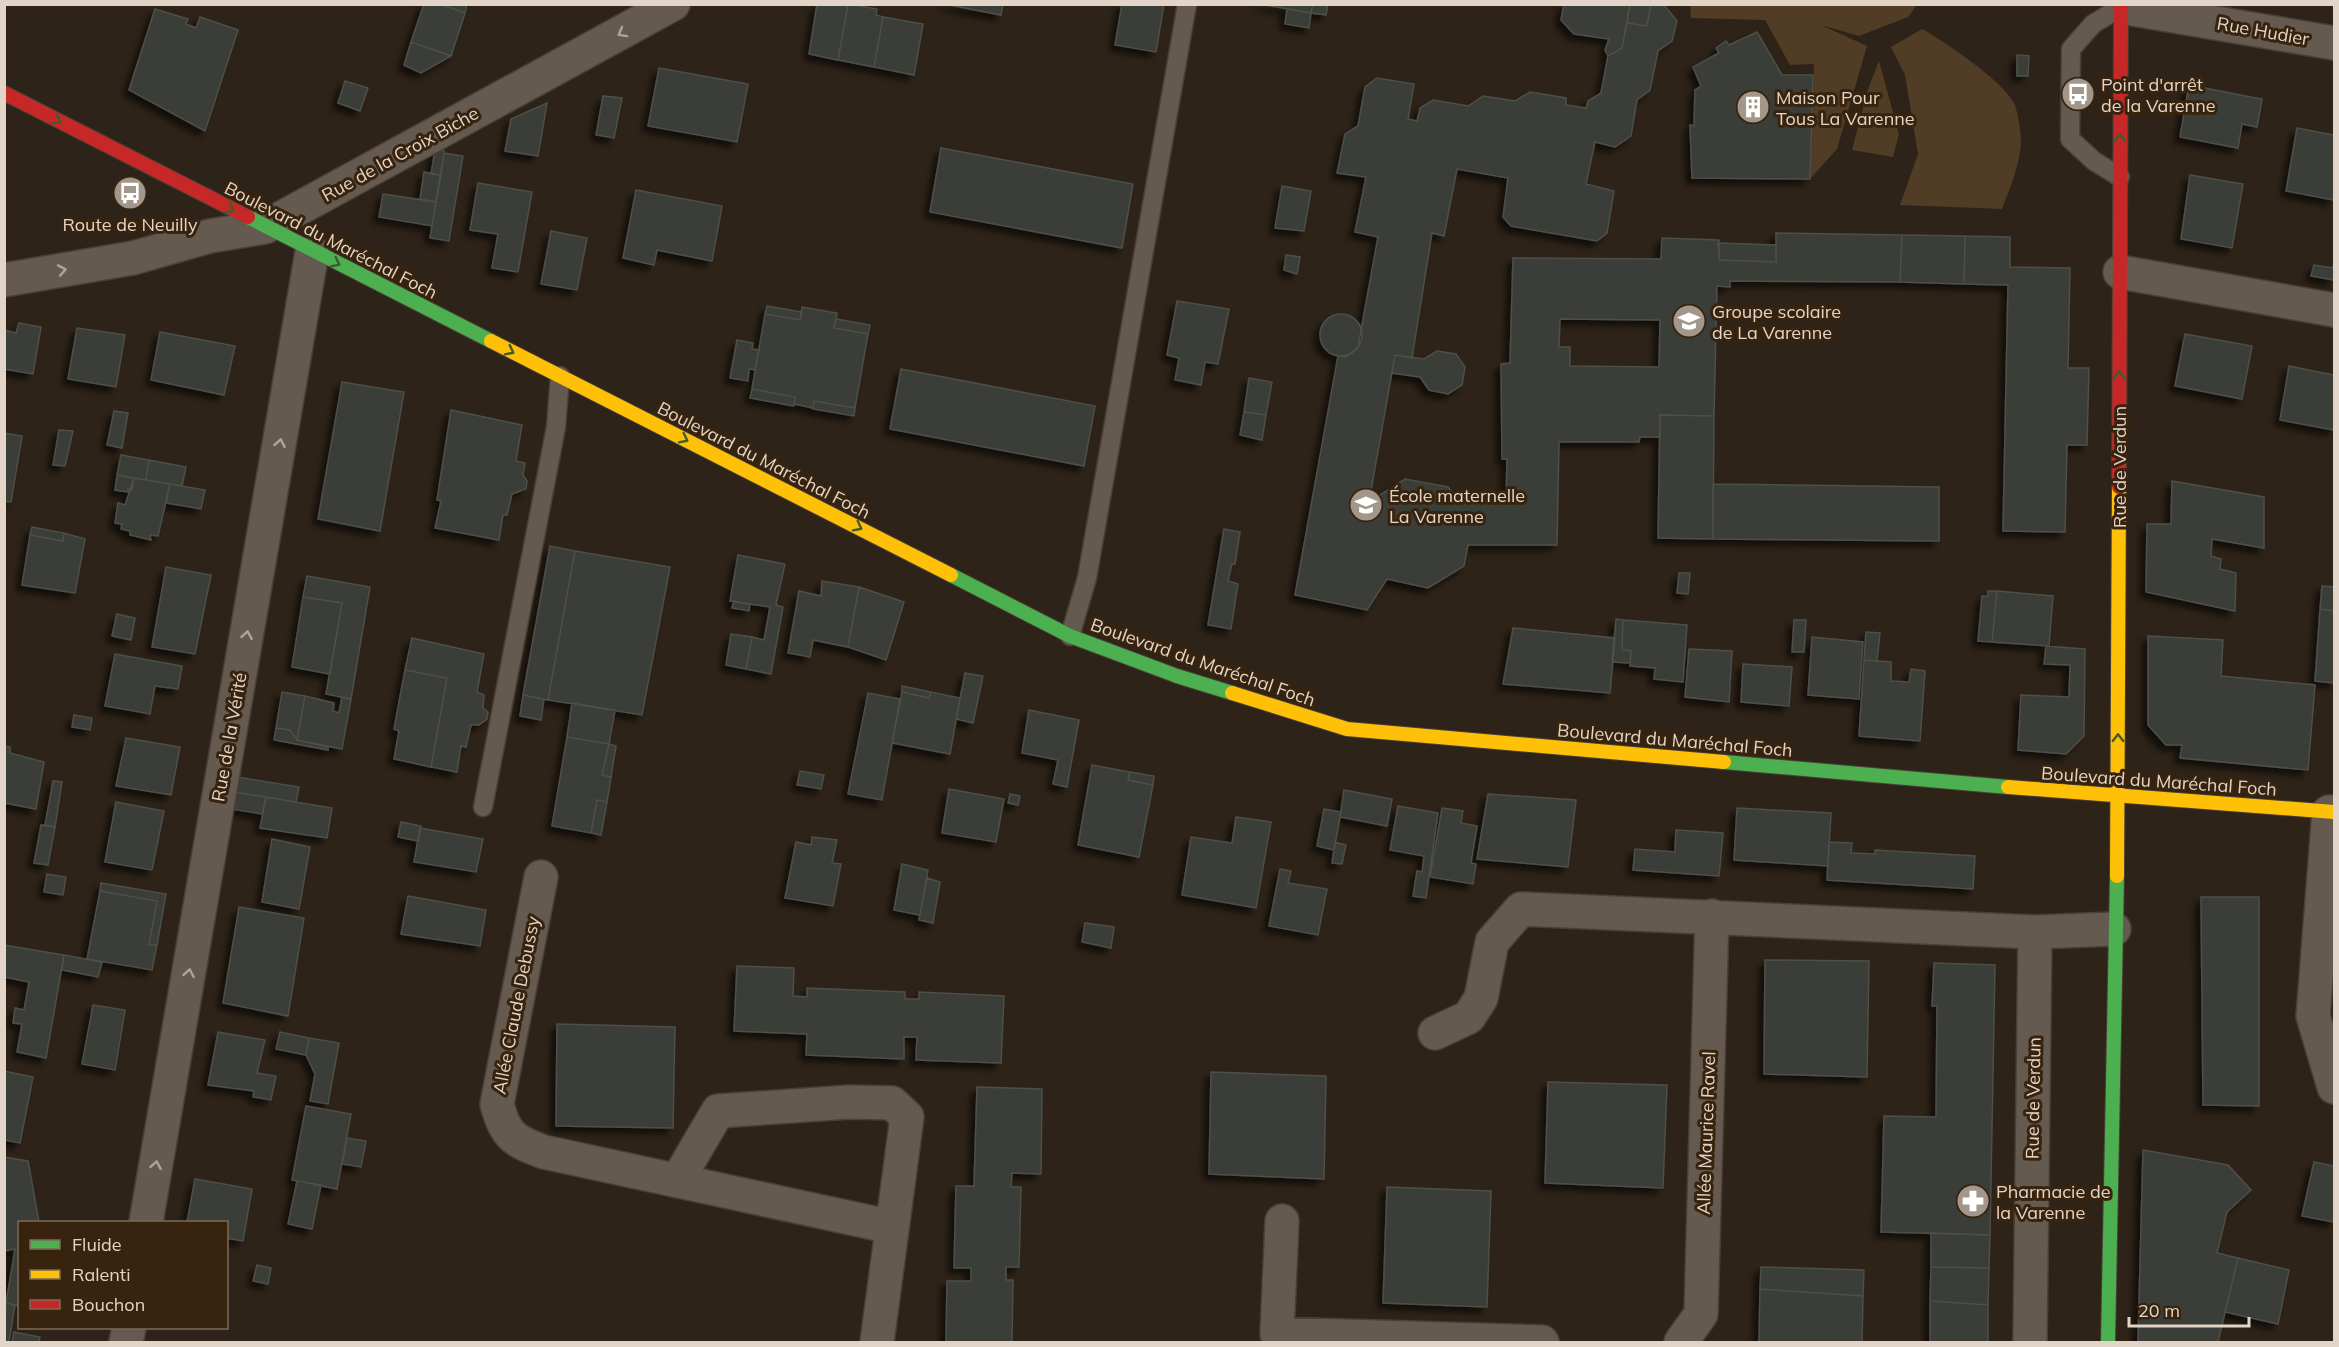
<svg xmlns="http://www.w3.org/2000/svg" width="2339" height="1347" font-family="Mulish,sans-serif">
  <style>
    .green { fill: #513c26 }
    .building { fill: #3a3c37; stroke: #4d4f49; stroke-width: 1.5; fill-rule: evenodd; filter: url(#shadow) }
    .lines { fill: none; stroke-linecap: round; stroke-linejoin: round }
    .lane-casing { stroke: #493f36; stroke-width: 21 }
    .street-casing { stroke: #493f36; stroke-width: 36 }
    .fast-casing { stroke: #493f36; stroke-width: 16 }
    .slow-casing { stroke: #493f36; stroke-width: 16 }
    .jam-casing { stroke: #493f36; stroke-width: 16 }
    .lane { stroke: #645a4f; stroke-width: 18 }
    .street { stroke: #645a4f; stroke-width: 33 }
    .fast { stroke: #4caf50; stroke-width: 14 }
    .slow { stroke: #ffc107; stroke-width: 14 }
    .jam { stroke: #c62828; stroke-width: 14 }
    .oneway { stroke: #b0a397 }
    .oneway2 { stroke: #405c28 }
    .labels { text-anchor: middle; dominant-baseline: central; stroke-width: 6; stroke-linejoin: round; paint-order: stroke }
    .street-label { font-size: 18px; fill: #e2d4c7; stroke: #38240e }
    .poi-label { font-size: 18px; fill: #e2d4c7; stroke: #38240e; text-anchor: start }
  </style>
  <defs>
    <filter id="shadow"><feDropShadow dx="-5.5" dy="5.5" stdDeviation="3" flood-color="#0009"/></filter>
  </defs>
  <rect width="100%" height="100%" fill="#2e2318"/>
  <path class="green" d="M1690,5v-1l227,1 -9,12 -49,19 -38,-11 46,21 -30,103 -27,30 4,-115 -24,1 -25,-45 -74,-2z
    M1922,29c22,12 84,54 93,76 3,10 6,27 6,37 -1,23 -11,46 -19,67l-102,-4 18,-51 -13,-79 -14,-28z
    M1879,61l20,73 -6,23 -41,-7 15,-58z"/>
  <path class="building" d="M424,4h16l25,9 -14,43 -40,-14z
    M440,4h27l-2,9z
    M817,4h31l-10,56 -29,-6z
    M848,4l29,5 -1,6 7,2 -9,50 -36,-7z
    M944,4h59l-2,11z
    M1122,4h42l-8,48 -41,-7z
    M1259,4h54l-2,9z
    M1313,4h15l-2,11 -15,-2z
    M1564,4h66l-8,44 -14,8 -3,-6 4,-11 -35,-5 -13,-14z
    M1630,4h21l-4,22 -20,-3z
    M1651,4l13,1 13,16 -5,20 -14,10 -8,39 -13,10 -6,36 -16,11 -20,-5 -9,42 28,7 -7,42 -10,8 -86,-15 -8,-9 5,-39 -51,-9 -13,67 -12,-3 -20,125 -17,-3 -26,147 36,-23 43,8 13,17 45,-1 1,-44h-5l-1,-95 9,-1 3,-105 148,1 1,-21 57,2v20l57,2v-29l126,2 -2,47 -170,-1v6l-13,-1 -3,130 -54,-1v22h-20l-1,5h-80l-2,103h-89l-4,21 -36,22 -41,-9 -20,31 -72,-15 43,-239 8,1 12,-10 20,-110 -23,-5 11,-55 -29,-4 8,-39 13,-8 7,-39 12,-9 37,6 -6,35 9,2 3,-13 13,-8 35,6 15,-10 32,5 15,-9 36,6v7l20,3 2,-7 13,-8 7,-37 14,-8 5,-25 20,3zM1560,319l100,1 -1,47 -89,-1v-19h-11z
    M155,9l33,10 -2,5 10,4 4,-11 38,13 -33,101 -76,-41z
    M1287,9l24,4 -2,15 -24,-4z
    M883,17l40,7 -9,51 -40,-8z
    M1757,32l25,43h31l-3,104 -118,-1 -2,-53 4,1 1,-36 6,-4 -8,-19 26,-14 -3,-5 10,-7 3,4z
    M411,42l40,14 -30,17 -17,-8z
    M2017,55l12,1 -1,20h-11z
    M659,68l89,16 -11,58 -89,-16z
    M345,81l23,7 -8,23 -22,-8z
    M2189,85l73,14 -5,28 -15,-3 -4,24 -58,-11z
    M603,96l19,2 -8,40 -18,-3z
    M547,103l-9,53 -33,-5 6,-32z
    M2297,128l37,7v65l-48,-9z
    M941,148l192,36 -11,64 -192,-36z
    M435,150l9,1 -3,24 -10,-1z
    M444,153l19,3 -14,85 -19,-3z
    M424,172l17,3 -5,27 -16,-3z
    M2190,175l53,9 -11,64 -51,-9z
    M478,183l54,9 -14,80 -26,-4 6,-34 -28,-4z
    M1282,186l29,5 -7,40 -29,-3z
    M636,190l86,16 -10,55 -55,-11 -3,15 -31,-7z
    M383,194l53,8 -4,24 -53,-9z
    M551,231l36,7 -10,52 -36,-6z
    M1902,235l63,1 -1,48 -64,-2z
    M1965,236l45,1v30l60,1 -2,100h21l-2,77h-20l-2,87 -62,-1 5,-246 -44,-1z
    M1718,243l58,2v17l-57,-2z
    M1286,255l14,2 -3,17 -13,-4z
    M2334,260v20l-23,-4 3,-11 19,3z
    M1177,301l52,8 -11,55 -13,-2 -4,23 -26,-5 4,-22 -12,-3z
    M767,306l35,6 -2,8 -35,-6z
    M802,307l35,6 -3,15 34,6 -13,74 -41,-7 -1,7 -19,-4 1,-7 -43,-8 13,-75 35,6z
    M1320 335a21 21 0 1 1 42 0a21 21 0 1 1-42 0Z
    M836,319l34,6 -2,9 -34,-6z
    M19,323l22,4 -8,47 -29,-5v-39l12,3z
    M77,328l48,7 -9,52 -48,-8z
    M160,332l75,14 -11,49 -73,-15z
    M2185,334l67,12 -10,53 -67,-13z
    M737,340l16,3 -1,6 7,1 -4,20 -6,-1 -1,12 -18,-3z
    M1437,351l19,3 9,13 -3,18 -14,9 -19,-4 -9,-13 -28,-4 3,-18 29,4z
    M2289,366l45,9v55l-54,-10z
    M901,369l194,37 -11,60 -194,-37z
    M1249,378l23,4 -6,33 -22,-3z
    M342,382l62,10 -24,139 -62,-12z
    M752,389l43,8 -1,9 -44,-8z
    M814,401l41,7 -1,8 -41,-7z
    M451,410l71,15 -6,36 9,2 -2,12 4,6 -1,8 -14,5 -5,21h-4l-4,25 -64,-12 6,-27 -4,-1z
    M114,411l14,2 -6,35 -15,-3z
    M1244,412l22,3 -4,25 -22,-5z
    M1660,415l54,1 -1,123 -55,-1z
    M59,430l14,1 -8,35 -12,-1z
    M4,433l18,3 -11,66 -7,-1z
    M121,455l28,5 -3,20 -29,-5z
    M149,460l37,7 -4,19 -36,-6z
    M117,475l17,3 -2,12 -4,-1v3l-13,-2z
    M134,478l36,6 -12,52 -8,-1 1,5 -21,-5v-4l-9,-2 1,-5 -7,-1 3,-20 7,2z
    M2172,481l92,16v51l-52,-9 -1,17 10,3 -1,10 16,4 -1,38 -89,-19 1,-68h24z
    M170,484l35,6 -4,19 -35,-6z
    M1713,484l226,3v54l-226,-2z
    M32,527l32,6 -1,8 -33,-6z
    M1224,529l16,3 -5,32h-3l-4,17 10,3 -7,45 -23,-4z
    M64,533l21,6 -10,54 -53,-8 8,-50 33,6z
    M550,546l25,5 -27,149 -25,-5z
    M575,551l95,16 -28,148 -94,-15z
    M738,555l47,9 -9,41 7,2 -12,67 -25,-5 6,-32 12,3 6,-33 -40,-6z
    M166,567l45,8 -16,79 -43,-7z
    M1679,573h11l-2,21 -11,-1z
    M307,576l63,11 -19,112 -25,-5 16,-91 -39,-6z
    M822,581l37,6 -11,60 -35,-7 -3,17 -22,-4 11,-62 22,5z
    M2322,586l12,1v24l-14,-2z
    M859,587l45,15 -18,58 -38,-13z
    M1988,591h9l-5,51 -14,-1 4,-45h6z
    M1997,591l56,5 -4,50 -57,-4z
    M303,597l39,6 -12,71 -38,-7z
    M734,601l16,3 -1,7 -17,-3z
    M2320,609l14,2v72l-19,-2z
    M117,614l18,4 -4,22 -19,-4z
    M1616,619l7,1 -1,30 9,1 -1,12 -18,-1z
    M1623,620l64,5 -4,57 -29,-3 1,-11 -25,-2 1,-15 -9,-1z
    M1794,620h12l-2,32h-12z
    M1513,628l102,10 -5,55 -107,-9z
    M1866,632l14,1 -3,28 -13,-1z
    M731,634l21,3 -6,32 -20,-4z
    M2148,636l75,4 -2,36 94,9 -7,85 -128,-12 2,-13h-16l-18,-20z
    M1812,637l51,5 -4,57 -51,-4z
    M412,638l72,16 -7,38 7,3 -1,13 5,4 -1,7 -8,6h-8l-5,22 -5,-1 -4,26 -26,-5 16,-89 -42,-8z
    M2046,646l39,3 -1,87 -18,18 -48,-4 3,-55 48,2 1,-32 -26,-1z
    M1689,649l43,2 -3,51 -44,-5z
    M115,654l67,12 -4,23 -23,-3 -5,28 -45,-8z
    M1864,660l27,2v19l18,1 2,-13 14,2 -5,70 -61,-5z
    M1743,664l49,3 -3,39 -48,-4z
    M405,670l42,8 -16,89 -37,-8 5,-28 -5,-2z
    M965,673l18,3 -10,47 -17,-4z
    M902,686l29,6 -2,6 -27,-6z
    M282,692l23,4 -8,44 -7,-10 -14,-2z
    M902,692l27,6 2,-6 29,6 -10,56 -58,-11z
    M868,693l32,6 -18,101 -34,-6z
    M523,695l21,4 -3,21 -21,-4z
    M305,696l29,7 -1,8 6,2 3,-16 9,2 -9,50 -45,-9z
    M572,703l43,7 -6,34 -42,-7z
    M1029,710l50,10 -12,67 -14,-3 5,-24 -36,-7z
    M74,715l18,3 -2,12 -18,-3z
    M276,728l14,2 7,10 31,7v3l-54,-10z
    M567,737l42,7 -7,31 9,2 -4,25 -10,-2 -6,33 -39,-7z
    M126,738l54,9 -9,48 -55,-9z
    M609,744l7,2 -5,31 -9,-2z
    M4,746l6,1v6l34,9 -8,47 -32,-6z
    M1092,765l38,7 -2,8 25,5 -14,72 -61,-12z
    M800,771l24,4 -3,14 -24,-4z
    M1130,772l24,4 -1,9 -25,-5z
    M237,777l62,10 -3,15 -62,-10z
    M53,781l9,1 -7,45 -10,-2z
    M949,789l55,10 -8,43 -54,-9z
    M1344,790l48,9 -5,27 -47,-9z
    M234,792l32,5 -4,17 -31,-5z
    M1010,794l10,2 -2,9 -10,-2z
    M1488,794l88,6 -8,67 -91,-8z
    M266,797l66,11 -5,30 -67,-10z
    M597,800l10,2 -6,33 -10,-2z
    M116,802l48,9 -12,59 -47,-8z
    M1398,806l40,7 -12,85 -13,-2 4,-25 5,1 2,-16 -34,-6z
    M1442,808l21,3 -2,12 16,3 -6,37 5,1 -3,20 -43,-7z
    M1737,808l94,5 -3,53 -94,-6z
    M1324,809l17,3 -7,38 -17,-4z
    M1236,817l35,5 -15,86 -74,-13 9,-58 41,6z
    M401,822l20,4 -3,15 -20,-4z
    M41,825l14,2 -7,38 -14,-2z
    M420,828l63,11 -7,33 -62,-10z
    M1676,830l47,3 -4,43 -86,-6 2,-21 40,3z
    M812,837l25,3 -5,23 9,1 -8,42 -48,-8 11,-56 15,3z
    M272,839l38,8 -11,62 -37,-7z
    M1335,842l11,3 -4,19 -10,-1z
    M1829,842l23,1 -1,10 24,1v-4l100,6 -2,33 -146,-9z
    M902,864l26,6 -8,45 -26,-5z
    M1280,869l11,2 -3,12 39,6 -9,46 -49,-9z
    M47,874l19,3 -3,18 -19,-3z
    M927,878l13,4 -7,41 -14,-3z
    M101,883l65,11 -9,51h-8l8,-44 -57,-10z
    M100,891l57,10 -8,44h8l-5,25 -65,-11z
    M408,896l78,14 -6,36 -79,-12z
    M2201,897h58v209l-56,-1z
    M239,907l65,11 -16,98 -65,-13z
    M1085,923l29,4 -3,21 -29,-6z
    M4,945l60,10 -18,103 -29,-6 5,-28 -9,-1 2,-15 9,2 5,-28 -25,-5z
    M64,955l38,7 -4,15 -36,-7z
    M1765,960l104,1 -2,116 -103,-3z
    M1934,963l61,2 -5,270 -109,-3 3,-116 52,1 1,-111h-5z
    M737,966l57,2 -1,28 14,1v-9l98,4v7h14v-7l85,4 -3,67 -85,-3 1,-23h-13v22l-98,-4 1,-21 -73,-3z
    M93,1005l32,5 -10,60 -33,-6z
    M557,1024l118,3 -2,101 -117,-2z
    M218,1032l47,8 -8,33 19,3 -5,24 -18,-3 1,-6 -46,-6z
    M280,1032l29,6 -3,17 -30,-6z
    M309,1038l30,5 -11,61 -18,-3 5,-27 -9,-19z
    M4,1071l29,6 -13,66 -16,-3z
    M1211,1072l115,4 -2,103 -115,-5z
    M1548,1082l119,3 -4,103 -118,-5z
    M977,1087l65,2 -1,85 -29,-1 -1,14h10l-2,80h-13v13h7l-1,62h-66l1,-61h24v-13h-17l2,-82h18z
    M306,1106l45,8 -14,75 -45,-9z
    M347,1138l19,3 -5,26 -19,-3z
    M2143,1150l85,15 23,25 -24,22 -10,41 21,5 -20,84h-80z
    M4,1157l24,4 11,61h-19v84l-14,-3 9,-54 -11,2z
    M2314,1162l20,4v56l-32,-6z
    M195,1179l57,10 -9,52 -17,-3v-16h-39z
    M297,1181l24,4 -9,44 -24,-5z
    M1387,1187l104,4 -4,116 -104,-4z
    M1931,1233l59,2 -1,33 -58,-1z
    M2238,1258l51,12 -11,54 -53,-12z
    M257,1265l14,3 -3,16 -15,-3z
    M1761,1267l103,3 -1,26 -103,-7z
    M1931,1267l58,1 -1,37 -58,-4z
    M1760,1289l103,7 -1,46h-103z
    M1930,1301l58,4v37h-58z
    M6,1303l9,2 -6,37h-5z
    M14,1332l26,5 -1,5h-27z"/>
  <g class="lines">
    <g class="lane-casing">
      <path id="lane" d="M2120,177l-26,-16 -24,-22 1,-90 22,-25 28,-17
        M1070,636l17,-58 100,-574
        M483,807l73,-380 4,-51"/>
    </g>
    <g class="street-casing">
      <path id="street" d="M2121,7l213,36
        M2120,272l214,38
        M4,280l129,-22 77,-22 55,-9 408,-223
        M2329,812l-16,204 21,71
        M541,877l-44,227c8,32 17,37 47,48l348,75
        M1435,1033l34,-16 12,-19 11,-56 29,-33 514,23
        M677,1181l41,-70 132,-9 42,1 15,14 -30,225
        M1282,1221l-5,113 265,8
        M146,1222l166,-970
        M126,1342l3,-14
        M1681,1342l20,-28 11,-398
        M2030,1342l5,-410 79,-3"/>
    </g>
    <g class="fast-casing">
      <path id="fast" d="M248,217l243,124
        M951,575l119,61 107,40 55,17
        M1724,762l284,25
        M2108,1342l9,-466"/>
    </g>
    <g class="slow-casing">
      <path id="slow" d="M491,341l460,234
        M1232,693l115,36 377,33
        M2008,787l326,25
        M2117,876l2,-389"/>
    </g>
    <g class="jam-casing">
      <path id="jam" d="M4,93l244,124
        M2119,487l2,-483"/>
    </g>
    <use href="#lane" class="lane"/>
    <use href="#street" class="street"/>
    <use href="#fast" class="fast"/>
    <use href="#slow" class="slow"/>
    <use href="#jam" class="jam"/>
  </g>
  <defs><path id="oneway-chevron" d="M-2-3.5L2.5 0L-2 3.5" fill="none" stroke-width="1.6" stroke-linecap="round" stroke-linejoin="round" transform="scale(1.5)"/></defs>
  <g class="oneway">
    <use href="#oneway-chevron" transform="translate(622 33) rotate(151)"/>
    <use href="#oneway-chevron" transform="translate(62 270) rotate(-10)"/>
    <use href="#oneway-chevron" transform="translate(280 443) rotate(-80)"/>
    <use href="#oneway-chevron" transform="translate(247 635) rotate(-80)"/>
    <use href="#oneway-chevron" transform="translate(189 973) rotate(-80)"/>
    <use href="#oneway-chevron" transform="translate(156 1165) rotate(-80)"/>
  </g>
  <g class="oneway2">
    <use href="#oneway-chevron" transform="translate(57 120) rotate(27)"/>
    <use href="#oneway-chevron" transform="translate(2120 138) rotate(-90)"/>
    <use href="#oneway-chevron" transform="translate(230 209) rotate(27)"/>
    <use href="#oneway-chevron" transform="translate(336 263) rotate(26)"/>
    <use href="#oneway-chevron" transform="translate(510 351) rotate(27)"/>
    <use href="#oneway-chevron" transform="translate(2119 375) rotate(-90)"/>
    <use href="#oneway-chevron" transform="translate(684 439) rotate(27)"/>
    <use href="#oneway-chevron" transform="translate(858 527) rotate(27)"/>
    <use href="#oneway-chevron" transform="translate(2118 738) rotate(-90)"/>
  </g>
  <defs>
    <g id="bus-disc" transform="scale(1.725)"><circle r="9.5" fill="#a3968a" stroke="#38240e"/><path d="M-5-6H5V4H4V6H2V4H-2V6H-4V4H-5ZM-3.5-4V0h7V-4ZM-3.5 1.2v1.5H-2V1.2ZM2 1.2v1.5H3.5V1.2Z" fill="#fff"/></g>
    <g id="building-disc" transform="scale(1.725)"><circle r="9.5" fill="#a3968a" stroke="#38240e"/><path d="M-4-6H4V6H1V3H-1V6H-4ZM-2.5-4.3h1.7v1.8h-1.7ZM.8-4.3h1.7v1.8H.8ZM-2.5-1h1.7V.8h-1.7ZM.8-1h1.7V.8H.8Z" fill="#fff"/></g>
    <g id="school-disc" transform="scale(1.725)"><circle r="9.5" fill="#a3968a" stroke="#38240e"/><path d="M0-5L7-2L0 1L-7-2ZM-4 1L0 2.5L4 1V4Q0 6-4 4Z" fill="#fff"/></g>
    <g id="pharmacy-disc" transform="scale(1.725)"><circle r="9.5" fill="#a3968a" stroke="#38240e"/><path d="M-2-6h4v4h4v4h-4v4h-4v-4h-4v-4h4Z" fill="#fff"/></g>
  </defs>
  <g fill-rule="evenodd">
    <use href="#bus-disc" x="2078" y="94"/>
    <use href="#building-disc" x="1753" y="107"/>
    <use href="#bus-disc" x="130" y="193"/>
    <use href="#school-disc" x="1689" y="321"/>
    <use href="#school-disc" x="1366" y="505"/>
    <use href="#pharmacy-disc" x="1973" y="1201"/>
  </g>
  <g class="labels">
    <g class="street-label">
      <text transform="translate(2263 31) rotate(10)">Rue Hudier</text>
      <text transform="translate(400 154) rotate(-29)">Rue de la Croix Biche</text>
      <text transform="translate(331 240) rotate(27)">Boulevard du Maréchal Foch</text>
      <text transform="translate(764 460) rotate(27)">Boulevard du Maréchal Foch</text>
      <text transform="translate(2119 467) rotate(-90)">Rue de Verdun</text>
      <text transform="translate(1203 662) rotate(19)">Boulevard du Maréchal Foch</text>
      <text transform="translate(229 737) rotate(-80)">Rue de la Vérité</text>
      <text transform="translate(1675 740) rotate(5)">Boulevard du Maréchal Foch</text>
      <text transform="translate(2159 781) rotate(4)">Boulevard du Maréchal Foch</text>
      <text transform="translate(516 1005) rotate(-79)">Allée Claude Debussy</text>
      <text transform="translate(2033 1098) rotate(-89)">Rue de Verdun</text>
      <text transform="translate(1706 1133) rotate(-88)">Allée Maurice Ravel</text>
    </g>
    <g class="poi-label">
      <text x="2101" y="84">Point d'arrêt<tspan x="2101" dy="21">de la Varenne</tspan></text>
      <text x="1776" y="97">Maison Pour<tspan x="1776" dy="21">Tous La Varenne</tspan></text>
      <text x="130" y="224" text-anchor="middle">Route de Neuilly</text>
      <text x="1712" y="311">Groupe scolaire<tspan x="1712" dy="21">de La Varenne</tspan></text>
      <text x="1389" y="495">École maternelle<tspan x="1389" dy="21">La Varenne</tspan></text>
      <text x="1996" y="1191">Pharmacie de<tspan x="1996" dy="21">la Varenne</tspan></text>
    </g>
  </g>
  <rect width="2339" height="1347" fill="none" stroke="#e2d4c7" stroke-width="12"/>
  <rect x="18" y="1221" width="210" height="108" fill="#38240e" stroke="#7c6a58" stroke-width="1.5"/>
  <rect x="30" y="1240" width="30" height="9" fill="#4caf50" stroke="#7c6a58" stroke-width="1.5"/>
  <text x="72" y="1251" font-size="18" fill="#e2d4c7">Fluide</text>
  <rect x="30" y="1270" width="30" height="9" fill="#ffc107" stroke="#7c6a58" stroke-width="1.5"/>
  <text x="72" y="1281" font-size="18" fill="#e2d4c7">Ralenti</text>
  <rect x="30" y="1300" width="30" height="9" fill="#c62828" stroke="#7c6a58" stroke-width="1.5"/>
  <text x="72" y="1311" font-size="18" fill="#e2d4c7">Bouchon</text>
  <path d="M2129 1317v9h120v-9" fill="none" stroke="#e2d4c7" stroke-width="3"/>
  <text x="2138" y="1317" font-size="18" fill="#e2d4c7" stroke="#38240e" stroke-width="4.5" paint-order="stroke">20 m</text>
</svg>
